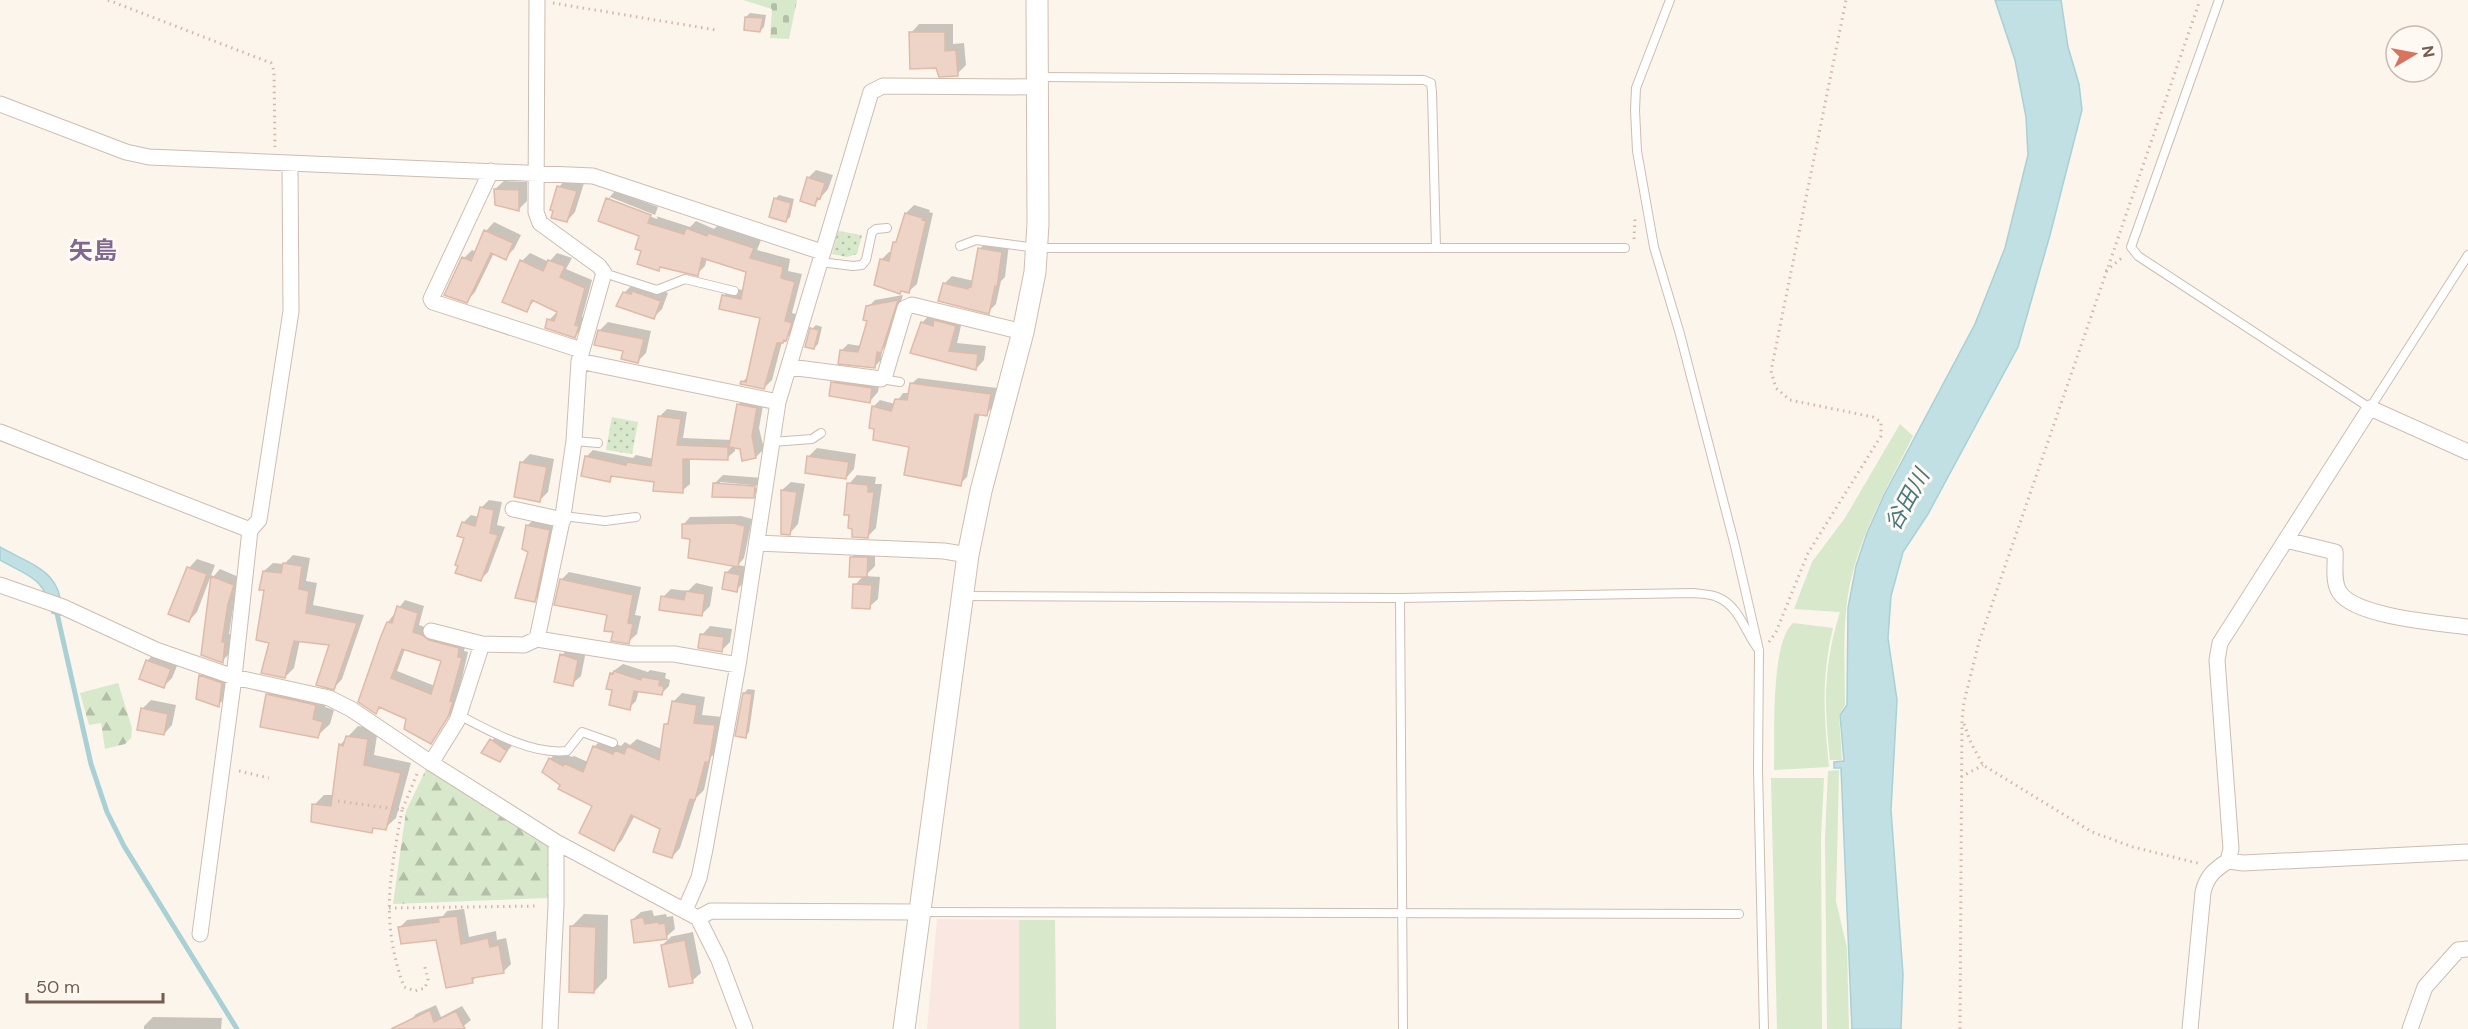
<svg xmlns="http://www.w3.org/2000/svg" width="2468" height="1029" font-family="'DM Sans','Noto Sans JP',sans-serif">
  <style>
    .commercial { fill: #fae7e1 }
    .grass { fill: #d8e8cb }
    .forest { fill: url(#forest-firs) }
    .cemetery { fill: url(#cemetery-stones) }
    .garden { fill: url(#garden-dots) }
    .water { fill: #c1e0e4; stroke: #a9d0d5; stroke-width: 1.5 }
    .shadow { fill: #0003; fill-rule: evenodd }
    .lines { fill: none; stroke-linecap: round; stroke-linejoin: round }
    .stream { stroke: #a9d0d5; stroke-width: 5 }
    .building { fill: #eed4c6; stroke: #e0baa8; stroke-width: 1.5; fill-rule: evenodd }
    .lane-casing { stroke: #cdbdb2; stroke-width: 10 }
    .street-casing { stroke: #cdbdb2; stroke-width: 17 }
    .secondary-casing { stroke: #cfbdb0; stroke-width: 23 }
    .path { stroke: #d4b7a8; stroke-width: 3; stroke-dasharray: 1.5 4.5; stroke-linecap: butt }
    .lane { stroke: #fff; stroke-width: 8 }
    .street { stroke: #fff; stroke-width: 15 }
    .secondary { stroke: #fff; stroke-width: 21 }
    .labels { text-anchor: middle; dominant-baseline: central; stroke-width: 6; stroke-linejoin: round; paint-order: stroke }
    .water-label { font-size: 22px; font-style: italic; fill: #48787f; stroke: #fef9f2 }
    .quarter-label { font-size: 24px; font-weight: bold; fill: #816890; stroke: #fef9f2 }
  </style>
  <defs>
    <pattern id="forest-firs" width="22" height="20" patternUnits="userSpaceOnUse" patternTransform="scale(1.5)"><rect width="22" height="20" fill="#d8e8cb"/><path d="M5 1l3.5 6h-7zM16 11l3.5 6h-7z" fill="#b4bfa7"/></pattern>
    <pattern id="cemetery-stones" width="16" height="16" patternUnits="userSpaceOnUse" patternTransform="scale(1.5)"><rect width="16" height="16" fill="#d8e8cb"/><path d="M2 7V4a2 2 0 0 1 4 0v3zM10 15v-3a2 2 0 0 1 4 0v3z" fill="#b4bfa7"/></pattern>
    <pattern id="garden-dots" width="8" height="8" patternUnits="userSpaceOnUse" patternTransform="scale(1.5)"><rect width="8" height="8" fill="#d8e8cb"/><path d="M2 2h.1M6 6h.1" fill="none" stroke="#b4bfa7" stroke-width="1.8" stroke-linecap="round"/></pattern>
  </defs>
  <rect width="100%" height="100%" fill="#fbf5ec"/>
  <path class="commercial" d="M937,919l118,1 1,109h-129z"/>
  <path class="grass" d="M1900,424l13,12c-28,56 -62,112 -67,176 -3,31 -1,62 -1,93l-6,10 3,45h-12c-6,-56 -7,-93 10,-148l-46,-3 18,-47 33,-44z
    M1793,623l40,5c-12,50 -9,89 -4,139l-55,3c1,-32 -4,-127 19,-147z
    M1839,770l-3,131 11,47 2,81h-22l-2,-191 3,-67z
    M1771,778h53l-3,58 1,193h-45z
    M1019,920h36l1,109h-37z"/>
  <path class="forest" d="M118,683l14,45 -1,10 -6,6 -20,5 -4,-26 -12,2 -9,-32z
    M427,767l123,78 -1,53 -156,6 13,-93z"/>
  <path class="cemetery" d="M743,0h54l-8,39 -19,-1 2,-29z"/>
  <path class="garden" d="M838,231l24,4 -5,19 -10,3 -15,-3z
    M612,417l26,5 -6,32 -26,-4z"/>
  <path class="water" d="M1995,0h66l7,47 11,37 3,26 -32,125 -32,112 -90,167 -25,38 -12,44 -3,42 9,62 -6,110 12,164 -2,55h-49l-11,-261h-7v-6l10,-1 -4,-46 7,-10 1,-97 8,-42 11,-33 17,-38 91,-171 30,-76 23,-93 -2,-38 -11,-57z
    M0,547c33,19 64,24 61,68l-9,-2c-9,-37 -21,-35 -52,-53z"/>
  <path class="shadow" d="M750,13l16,2 -2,12 -4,4 -14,-14z
    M919,24h34v20l11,-1 2,22 -9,9 -20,-7 -26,-34z
    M816,170l17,5 -5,14 -13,15 -7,-26z
    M567,178l17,5 -9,29 -8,9 -12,-11 4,-23z
    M504,181l23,1v19l-8,8 -24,-20z
    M615,191l43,16 -3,8 -45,-18v4l47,18 1,-3h-2l34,11 6,-6 18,8 3,-3 44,14 -4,10 33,9 -2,12 14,3 -10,39 7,2 -5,16 -12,11 -10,38 -8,8 -22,-6 7,-6 13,-60 -38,-20 7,-8 13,2 4,-19 -41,-13 -2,8 -8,8 -35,-8 -4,3 -15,-19 -2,-15 -41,-15 8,-21z
    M779,195l15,4 -4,18 -4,4 -11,-22z
    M914,205l16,5 -1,2 4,1 -16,71 -9,8 -27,-32 8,-8 3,1 14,-40z
    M494,222l27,13 -7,14 -9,9 -11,-5 -19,39 -8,9 -3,-43 8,-8 4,2 10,-21z
    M987,241l22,3 -4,33 -4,4 -5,23 -8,8 -44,-28 8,-8 22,5 6,-32z
    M530,253l19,9 8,-9 15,5 -6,11 26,11 -10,37 4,1 -3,10 -8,8 -26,-16 9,-9 -23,-11 -9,10 -4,-49z
    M642,283l26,10 -6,16 -9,9 -29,-25 9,-9z
    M903,295l-16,50 -5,5 -1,10 -7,7 -32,-17 6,-6 13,2 8,-26 -1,-13 7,-7z
    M930,314l33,3 -6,26 29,3 -2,14 -8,9 -64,-17 10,-29z
    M608,322l43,9 -5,22 -8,8 -39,-30z
    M816,325l6,2 -4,17 -4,4 -2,-19z
    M841,374l39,6 -2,12 -8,9 -37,-18z
    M918,378l79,10 -4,19 -7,7 -6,-1 -13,64 -7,7 -50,-39 -39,-18 3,-21 6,-6 15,4 8,-11h6l2,-9z
    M746,396l18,4 -5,28 5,21 -8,8 -15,-10h-6v4l-8,7 -37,-1v27l-8,7 -27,-10 -41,-6 -5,6 -23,-24 7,-7 40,8 3,-3 18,4 6,-43 7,-7 20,3 -4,26 49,2 7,-36z
    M817,448l39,6 -2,15 -8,9 -37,-22z
    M530,454l24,5 -6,33 -8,8 -19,-37z
    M723,475l40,3 -1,8 -42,-4v3l41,3 -8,8 -38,-13z
    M857,475l19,2 -1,7h7l-6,44 -8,8 -19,-52z
    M791,482l14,2 -7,40 -8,9 -8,-43z
    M489,500l13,2 -5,23 8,2 -17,45 -8,8 -15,-43 -2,-14 8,-8 8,2 2,-9z
    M741,516l11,3 -8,39 -6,7 10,2 -3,15 -9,8 -10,-17 8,-8 -43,-27 -8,-13 7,-8z
    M534,519l21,5 -15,71 -6,6 -5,-49 -5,-4 4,-23z
    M860,549h15v17l-10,10 15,1 -2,22 -9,8 -14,-22 9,-10 -12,-18z
    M293,555l17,3 -4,23 11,2 -4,22 51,10 -22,64 -8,9 -3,-44 -31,-4 -6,28 -9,9 -14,-35 -7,-71 9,-8 11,1z
    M197,559l18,6 -18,47 -8,9v-53z
    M220,569l21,9 -6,17 -6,39 3,1 -2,18 -8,8 -19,-7 10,-77z
    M569,572l72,15 -6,28 6,1 -4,18 -9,8 -13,-11 -6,-17 -48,-34z
    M696,583l17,4 -3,19 -8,8 -39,-17 8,-8 17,2z
    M405,600l19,6 -5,19 47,17 -2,9 4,1 -13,56 -24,34 -23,-24 -27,-11 -5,5 12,-90zM405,649l38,11 -8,26 -38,-15z
    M710,626l22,3 -2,13 -9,9 -19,-16z
    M570,646l16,5 -5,25 -9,8 -10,-29z
    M155,653l24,8 -7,17 -8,8 -17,-25z
    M623,664l25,8 2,-2 16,3 -1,5 5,2 -1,6 -7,7 -23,-3 -3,11 -7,7 -16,-19 -2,-16z
    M208,667l22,8 -3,22 -9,8 -18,-29z
    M279,683l48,10 -2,14 9,3 -4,14 -13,12 -50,-41z
    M748,689l7,1 -6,42 -3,4 -2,-43z
    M682,693l23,4 -3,18 21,2 -6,35 -6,5 -7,33 -8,8 -16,50 -8,9 -10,-29 -27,-13 -13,25 -8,9 -20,-44 -32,-21 -12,-25 9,-9 13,7 2,-1 14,6 6,-15 9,-9 18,8 4,-4 5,3 7,-6 25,10 3,-24 6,-6 2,-17z
    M151,700l25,5 -4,20 -8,9 -22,-25z
    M358,726l20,3 -4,26 37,8 -15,55 -11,10 -9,-1 -5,4 -57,-26 10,-10h10l6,-50z
    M500,731l15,11 -15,18 -17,-8z
    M464,909l5,28 27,-6 1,9 9,-2 5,26 -8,8 -25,3 -6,6 -35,-43 -37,-11 7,-7 36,-4 4,-5z
    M652,910l2,6 12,-2 1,3 6,-1 2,13 -9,8 -34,-17 9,-8z
    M584,914l24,1 -1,63 -13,14 -23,-65z
    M693,932l8,41 -9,8 -30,-36 9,-8h-2z
    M436,1005l5,12 21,-11 9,14 -11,9h-46l-4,-8 6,-7z
    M153,1017l69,1 -1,11h-77v-3z"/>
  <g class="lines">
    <path class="stream" d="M56,609l35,155 16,48 17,34 113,183"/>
  </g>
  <path class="building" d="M745,17l18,1 -3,14 -16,-2z
    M909,32h36v19l11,-1 2,26 -19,1 -3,-9 -26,1z
    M807,177l18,6 -5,16 -3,-1 -2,8 -15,-5z
    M557,186l20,5 -10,31 -16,-4 2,-7 -3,-1z
    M494,189l25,1v21l-24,-6z
    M606,198l45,17 -3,8 36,11 2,-6 21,8 1,-3 46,15 -4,10 33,9 -2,11 14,4 -10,39 7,2 -6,18 -2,-1 -1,3h-6l-13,46 -24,-5 1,-3 5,1 14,-64 -41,-9 3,-14 19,4 5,-27 -44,-14 -4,18 -38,-9 -1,4 -22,-7 4,-13 -6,-2 4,-13 -41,-15z
    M774,198l17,5 -5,19 -17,-5z
    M905,213l18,5 -1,2 4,1 -17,72 -8,-2 -1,3 -26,-9 6,-26 9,2 4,-19h3z
    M484,230l29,13 -7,17 -15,-7 -24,50 -23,-8 18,-38 9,4z
    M978,248l24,4 -5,35 -2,-1 -6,28 -51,-13 5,-18 25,6v-3l3,1z
    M520,260l23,11 5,-11 17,6 -5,11 25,11 -10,37 4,1 -4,12 -30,-10 2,-9 7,2 3,-9 -25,-12 -5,12 -25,-10z
    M632,291l29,10 -7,18 -38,-13 7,-14 8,2z
    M898,300l-17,53 -4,-1 -2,16 -37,-4 2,-14 18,2 9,-31 -4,-1 3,-14z
    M934,320l22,6 -7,25 29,3 -2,16 -66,-17 11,-31 12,4z
    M810,328l9,2 -5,19 -9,-2z
    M598,330l46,9 -6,24 -17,-4 2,-8 -29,-6z
    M831,382l41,6 -2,15 -41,-7z
    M910,383l81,11 -4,22 -12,-2 -14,72 -57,-11 5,-28 -36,-7 1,-11 -5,-1 3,-22 19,5 4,-12 12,1z
    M737,404l20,4 -5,28 4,22 -14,3 -2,-12 -11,-2z
    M658,416l23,3 -4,26 51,2v13l-45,-1v34l-30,-2 1,-9 -43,-6 -1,6 -29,-6 4,-20 41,9 1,-3 24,4z
    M807,456l42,6 -3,17 -41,-6z
    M520,462l27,5 -7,35 -26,-5z
    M713,483l42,3 -1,12 -42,-1z
    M847,483l21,2v7h6l-6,46 -16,-1v-8l-4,-1 1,-13h-5z
    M781,490l16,2 -7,43 -9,-1z
    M480,507l14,3 -4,23 8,2 -17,46 -26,-8 3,-7 -3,-1 9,-27 -7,-2 5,-14 13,4z
    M733,523l12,3 -7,41 -50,-9 2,-19 -8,-1v-14z
    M526,525l24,5 -15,72 -20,-4 13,-46 -6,-3z
    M850,557h18l-1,20h-18z
    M283,563l19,3 -3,23 10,2 -3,22 51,10 -23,67 -18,-5 13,-40 -35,-4 -9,37 -24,-5 8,-30 -13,-3 8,-50h-5l4,-19 18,2z
    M187,567l20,7 -18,48 -21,-8z
    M725,572l15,3 -3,17 -15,-3z
    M211,576l23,9 -6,19 -6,38h3l-2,21 -22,-8z
    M560,579l73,16 -5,28 5,1 -4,20 -18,-3 2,-9 -9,-1 3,-16 -53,-10z
    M853,584l19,1 -2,24 -18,-1z
    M686,591l19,3 -3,22 -43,-6 2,-14 23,4z
    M397,606l21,7 -5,19 9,3 7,5 30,8 -1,9 4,1 -12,43 3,1 -5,15 -17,27 -27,-15 2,-10 -27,-12 -3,7 -18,-12 23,-66 6,-14 5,1zM402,649l39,12 -10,33 -40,-16z
    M700,634l24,3 -2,15 -24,-4z
    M560,654l18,6 -5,26 -19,-4z
    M146,660l25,9 -7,19 -25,-9z
    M614,671l27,9v-3l19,3 -1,5 5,2 -2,8 -28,-4 -4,19 -21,-5 3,-15 -6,-1 4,-16 3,1z
    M199,675l23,8 -3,24 -23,-8z
    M743,693l9,1 -6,44 -11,-2z
    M266,694l50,11 -3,14 10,3 -5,16 -58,-11z
    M672,701l25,4 -3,18 21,2 -6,37h-4l-10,38 -5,-1 -18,59 -19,-6 7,-23 -29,-14 -17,36 -35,-18 13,-27 -34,-17 2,-4 -18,-13 7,-14 14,8 1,-3 19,9 10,-26 20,8 2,-4 9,4 3,-8 32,14 5,-36h4z
    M141,708l27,6 -4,21 -27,-5z
    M346,736l22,3 -4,26 37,8 -15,57 -13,-2 -1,5 -61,-11 1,-18 19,2 8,-62 4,2z
    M490,739l17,12 -7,11 -19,-9z
    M457,916l4,28 27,-6 2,9 9,-2 5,28 -32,5 1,5 -27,5 -10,-48 -35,4 -3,-17 41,-5 -1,-4z
    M643,917l2,7 13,-2 1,2 6,-1 2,16 -33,4 -3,-23z
    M570,926l26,1 -2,66 -25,-1z
    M685,940l8,43 -24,4 -8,-42z
    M430,1010l4,12 22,-11 9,18h-74z"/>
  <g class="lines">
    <g class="lane-casing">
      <path id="lane" d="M1670,0l-34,88 -1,22 2,41 17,96 26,87 55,212 24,104 -1,120 6,259
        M2219,0l-88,247 7,9 232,152 98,-153
        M1040,77l384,3 7,3 1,9 4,156
        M960,246l16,-6 61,8h588
        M820,262l33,4 9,-1 4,-5 6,-28 4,-3 11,-1
        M604,273l53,17 28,-11 49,12
        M881,379l19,3
        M574,441l24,2
        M772,442l40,-3 9,-6
        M563,516l42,5 31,-4
        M964,596l436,2 293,-5c8,1 17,1 24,4 23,9 28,36 42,53
        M1400,598l3,431
        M459,715c30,16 73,40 108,36l15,-19 31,11
        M921,912l818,2"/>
    </g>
    <g class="street-casing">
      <path id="street" d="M0,104l126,48 23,5 444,19 229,76
        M491,171l-60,128 2,3 148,48
        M579,361l199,41
        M790,367l91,12 4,-4 20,-67 7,-3 111,27
        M0,432l250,98
        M513,509l50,11
        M2286,540l49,12c1,12 -3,30 5,41 17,24 99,30 128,34
        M757,543l187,8 24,4
        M0,585l63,22 93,43 78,27 95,21 22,11 80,54 125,79 142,76 21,42 26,69
        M431,631l51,13
        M537,639l94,15h43l64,11
        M431,763l26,-42 25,-77 42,1 13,-6 26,-123 11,-75 5,-80 25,-88 -5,-7 -59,-43 -4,-11 1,-212
        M2228,861l15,2 225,-11
        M685,910l14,-32 6,-29 33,-184 40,-263 93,-310 12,-6 154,1
        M698,918l13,-7 208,1
        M200,934l34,-257 16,-147 9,-10 32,-209 -1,-147
        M550,1029l6,-123v-64
        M2190,1029l13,-137c4,-16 11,-22 25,-31l3,-12 -14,-189 3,-17 150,-235 98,44
        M2410,1029l15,-42 33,-37 10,-1"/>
    </g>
    <g class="secondary-casing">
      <path id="secondary" d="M904,1029l64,-474 13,-64 42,-159 12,-60 3,-48 -1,-224"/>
    </g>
    <path class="path" d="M108,0l163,63 3,8 1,76
      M553,3l163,27
      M1634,239l1,-20
      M2106,271l18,-15
      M1769,642l7,-10 32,-79 73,-117v-14l-8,-5 -83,-17 -14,-12 -5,-17 75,-371
      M1964,724l7,19 12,22 109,67 41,15 68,17
      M239,771l30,7
      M1961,777l22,-12
      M338,801l64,9 15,-36
      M402,810c-12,67 -22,110 2,177l11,4 10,-3 3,-9 -4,-15
      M389,908l150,-2
      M1960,1029l2,-310 2,-17 15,-60 221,-642"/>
    <use href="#lane" class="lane"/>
    <use href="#street" class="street"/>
    <use href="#secondary" class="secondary"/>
  </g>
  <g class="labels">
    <g class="water-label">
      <text transform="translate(1907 500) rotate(-61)">谷田川</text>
    </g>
    <g class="quarter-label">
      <text x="93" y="250">矢島</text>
    </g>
  </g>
  <g transform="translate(2414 54) rotate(80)"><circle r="28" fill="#fef9f2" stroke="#c7bab1" stroke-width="1.5"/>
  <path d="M0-4.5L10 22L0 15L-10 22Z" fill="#d9735d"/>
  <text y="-9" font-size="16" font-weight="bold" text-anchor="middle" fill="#755c50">N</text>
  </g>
  <path d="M27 993v9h136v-9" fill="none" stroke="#755c50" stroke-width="3"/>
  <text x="36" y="993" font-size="18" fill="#755c50" stroke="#fef9f2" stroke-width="4.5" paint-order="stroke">50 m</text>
</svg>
